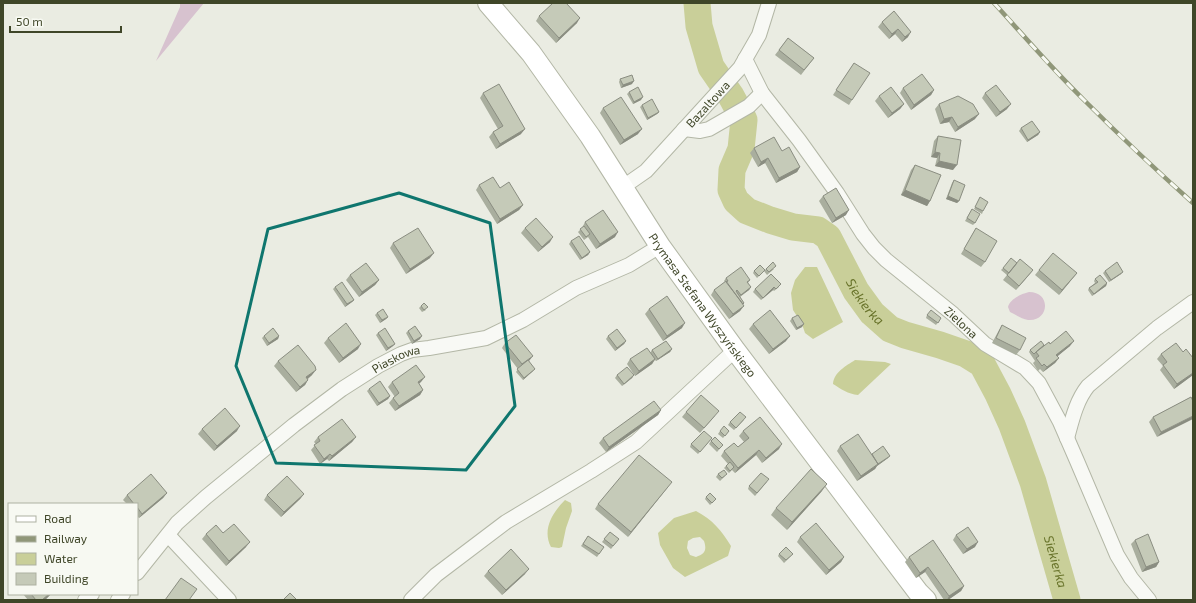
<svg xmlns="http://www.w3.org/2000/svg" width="1196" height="603" font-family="'Exo 2',sans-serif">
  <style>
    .green { fill: #d7c2cf }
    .water { fill: #c9cf99; fill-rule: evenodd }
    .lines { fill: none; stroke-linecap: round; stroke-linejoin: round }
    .river { stroke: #c9cf99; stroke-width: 27 }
    .minor-casing { stroke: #b3b7a6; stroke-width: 16 }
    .secondary-casing { stroke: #b3b7a6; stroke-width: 22 }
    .minor { stroke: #f8f9f5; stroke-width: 14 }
    .secondary { stroke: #fff; stroke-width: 20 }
    .rail-casing { stroke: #909779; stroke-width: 4.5 }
    .rail { stroke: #f7f9f2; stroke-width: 3; stroke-dasharray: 9; stroke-linecap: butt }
    .wall { fill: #a9ae9e }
    .shaded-wall { fill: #8a8d81 }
    .building { fill: #c5cab8; stroke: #8a8d81 }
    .marked { fill: none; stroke: #0f766e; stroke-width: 3; stroke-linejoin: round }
    .labels { text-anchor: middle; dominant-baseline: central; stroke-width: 3; stroke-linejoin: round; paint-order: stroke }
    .street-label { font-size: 12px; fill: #3f4628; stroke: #f7f9f2 }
    .water-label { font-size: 13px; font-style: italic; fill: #68732a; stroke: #f7f9f2 }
  </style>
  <rect width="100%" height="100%" fill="#eaece2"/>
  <path class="green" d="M180,3h24l-48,58 24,-54z
    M1029,292c23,0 20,30 -1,28 -6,-1 -12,-5 -18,-8l-2,-5c2,-8 13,-13 21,-15z"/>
  <path class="water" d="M805,267h12l26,55 -30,17 -8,-6 -3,-9 -9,-14 -2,-17 4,-13z
    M855,360l30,2 6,2 -33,31c-10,-1 -17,-6 -25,-11 1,-12 13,-18 22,-24z
    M565,500l6,3 1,8 -6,17 -4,19 -3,1 -8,-1c-9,-17 1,-34 14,-47z
    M696,511c17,9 25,19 35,35l-3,10 -43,21 -12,-9 -13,-23 -2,-12 16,-15zM700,537l4,4c3,9 1,13 -8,16l-6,-2 -3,-7 1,-7 5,-3z"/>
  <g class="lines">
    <path class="river" id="s1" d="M697,3l2,23 12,41 20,29 13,24 -3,29 -9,21 -1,20 5,11 11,10 23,9 23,7 25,3 10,7 28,54 16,22 18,16 15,6 35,10 26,9 16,10 16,30 14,31 21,57 34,118"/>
    <g class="minor-casing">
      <g id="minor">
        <path id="s2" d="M745,59l17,34 37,47 38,53 26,41 11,14 12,12 67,54 32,30 40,24 14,15 21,39 17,39 40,94 14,23 18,22"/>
        <path d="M684,129l16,2 9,-2 40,-23 13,-13"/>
        <path id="s3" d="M623,187l23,-16 94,-103 19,-33 10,-32"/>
        <path d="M1067,438c5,-18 9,-37 21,-52l69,-58 36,-26"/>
        <path d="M168,535l61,65"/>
        <path id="s4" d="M137,573l40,-50 29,-26 88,-72 48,-36 36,-23 23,-12 11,-4 17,-2 57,-10 37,-18 53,-32 53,-23 31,-19"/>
        <path d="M85,600l7,-6"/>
        <path d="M118,600l5,-6"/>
        <path d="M411,600l25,-25 70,-53 85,-51 45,-29 99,-92"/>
      </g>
    </g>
    <g class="secondary-casing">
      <g id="secondary">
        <path id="s5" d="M488,3l43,50 59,83 70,110 75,104 183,242 8,8"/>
      </g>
    </g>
    <use href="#minor" class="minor"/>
    <use href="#secondary" class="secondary"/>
    <g class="rail-casing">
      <path id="rail" d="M994,3c30,33 59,67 91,98 35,35 71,69 108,102"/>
    </g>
    <use href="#rail" class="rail"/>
  </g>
  <path class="wall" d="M894,11l14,26 -6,5 -7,-8 -6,5 -11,-12 4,-5z
    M539,16l38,7 -21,20 -20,-22z
    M788,38l26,20 -13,17 -26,-20z
    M854,63l-2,37 -3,5 -16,-10z
    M620,79l12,5 -11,4 -2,-6z
    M903,88l31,2 -3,5 -20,15 -11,-17z
    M629,92l12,8 -8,4 -6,-10z
    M483,93l38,41 -25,15 -7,-12 4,-5 5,-3 -18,-31z
    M985,93l22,16 -11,8 -14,-19z
    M879,96l25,8 -4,5 -12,9 -13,-17z
    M939,104l36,15 -20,13 -6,-10 -9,2 -5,-15z
    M642,105l17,7 -2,2 -10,6 -7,-13z
    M603,108l35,26 -18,11 -20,-32z
    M1021,128l19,4 -2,3 -11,7 -8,-11z
    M938,136l15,34 -18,-4 2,-8 -6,-1 3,-16z
    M754,148l28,3 18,16 -3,5 -21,11 -11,-20 -7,4 -8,-14z
    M915,165l15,36 -3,5 -26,-11 10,-25z
    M954,180l5,21 -2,2 -11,-4 6,-16z
    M479,185l21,3 23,17 -4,5 -22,14 -21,-34z
    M823,196l23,19 -14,8 -13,-22z
    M980,197l3,14 -1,3 -8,-5z
    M972,209l3,14 -2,2 -8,-4z
    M585,222l30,15 -19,12 -8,-12 -4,3 -6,-8 4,-4z
    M525,228l25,14 -12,10 -17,-19z
    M976,228l9,34 -4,5 -20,-13z
    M571,241l19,11 -2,3 -8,5 -11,-16z
    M393,243l37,15 -24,16 -16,-26z
    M1017,263l16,7 -17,20 -13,-10 4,-5 -6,-5 2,-2z
    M766,269h8l-7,6 -3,-4 -7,7 -4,-5 1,-2 11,-1z
    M1039,270l38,3 -18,22 -24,-20z
    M1105,271l16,3 -12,8 -6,-9z
    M350,275l29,5 -4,5 -16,12 -13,-17z
    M726,278l24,2 -2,3 3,4 -2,3 -9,7 4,6 -4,8 -11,8 -18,-24 3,-5 11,-8 -1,-1z
    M1095,279l12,4 -1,3 -14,10 -4,-6 1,-2 6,-5 -1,-2z
    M335,287l19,13 -2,2 -7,5 -12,-18z
    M779,287l-5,4 -1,-1 -12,10 -8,-8 2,-3z
    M421,306l5,4 -4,2 -3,-4z
    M649,309l33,19 -19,13 -18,-27z
    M377,313l11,4 -2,2 -6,4 -5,-8z
    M927,315l14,3 -5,7 -10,-7z
    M792,318l10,9 -6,3 -6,-9z
    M753,324l33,17 -17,13 -20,-25z
    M1002,325l18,25 -4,5 -24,-12 7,-13z
    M408,331l12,8 -8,5 -6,-11z
    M378,333l15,13 -7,5 -10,-16z
    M264,336h15l-1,3 -11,7 -5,-8z
    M608,336l18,5 -2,3 -9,7 -9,-12z
    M328,338l30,11 -19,14 -15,-20z
    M505,343l24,18 4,10 -10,9 -7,-8 2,-3 -16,-21z
    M1044,345l26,1 -13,10 2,2 -4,5 -12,9 -3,-3 -2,2 -5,-8 2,-2 -6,-9 1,-2z
    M672,349l-2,3 -14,9 -1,-1 -3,4 -17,12 -8,-12 3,-5 20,-6 2,-3z
    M1183,352l10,6v17l-19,14 -14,-19 3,-4 -6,-7 4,-5z
    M278,361l34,14 -4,4 -3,6 -9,7 -22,-26z
    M617,375h17l-2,3 -10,8 -7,-8z
    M392,382h29l-2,1 4,7 -3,5 -25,16 -6,-8 4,-5 2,-1 -7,-10z
    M369,389l21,7 -2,3 -11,7 -10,-15z
    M1191,397l-34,40 -8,-15 4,-5z
    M661,410l-3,5 -52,37 -7,-9 4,-5z
    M686,412l29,4 -15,17 -18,-16z
    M744,420l-10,10 -6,-5 2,-3z
    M202,429l35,2 -23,20 -16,-17z
    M720,431h9l-6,7 -5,-4z
    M743,431l36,18 -17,14 -6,-8 -21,18 -3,-3 -3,3 -5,-5 4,-4 -7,-8 3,-5 14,-4 6,-5 -5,-6z
    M318,437h38l-4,5 -23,19 -2,-2 -7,5 -9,-14 5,-6 -2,-2z
    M712,438l-14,16 -8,-7 1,-3z
    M711,441l12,4 -6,7 -8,-8z
    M840,446l48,12 -11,8 -2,3 -18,12 -20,-30z
    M718,474l7,2 -5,5 -4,-4z
    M767,482l-12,14 -7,-7 1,-3z
    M668,487l-40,50 -33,-28 3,-5z
    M822,491l-35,39 -16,-15 5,-7z
    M167,493l-4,5 -24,20 -2,-2v-12h-10l-4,-4 4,-5z
    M304,494l-4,5 -19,18 -17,-17 3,-5z
    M706,497l10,2 -6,6 -5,-6z
    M610,532l9,7 -8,10 -9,-7z
    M223,533l23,14 -20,19 -24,-27 4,-5z
    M956,535l19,12 -12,7 -10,-14z
    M588,536l16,11 -7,10 -16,-11z
    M800,537l44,20 -3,5 -15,13 -29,-33z
    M1135,540l24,22 -3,5 -14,5 -11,-28z
    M779,554l12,2 -7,7 -6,-7z
    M909,557l55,29 -3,5 -13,9h-4l-19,-28 -9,6 -11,-16z
    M488,571l37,3 -23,21 -18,-19z
    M23,594h28l-6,6h-17z"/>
  <path class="shaded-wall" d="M580,18l-3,5 -21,20 3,-5z
    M898,29l-3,5 -6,5 3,-5z
    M911,32l-3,5 -6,5 3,-5z
    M634,81l-2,3 -11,4 2,-3z
    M934,90l-3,5 -20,15 3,-5z
    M643,97l-2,3 -8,4 1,-2z
    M904,104l-4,5 -12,9 4,-5z
    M1011,104l-4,5 -11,8 4,-5z
    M659,112l-2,2 -10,6 1,-2z
    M979,114l-4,5 -20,13 3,-5z
    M952,117l-3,5 -9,2 4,-5z
    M525,129l-4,5 -25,15 4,-5z
    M642,129l-4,5 -18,11 4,-5z
    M1040,132l-2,3 -11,7 1,-2z
    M935,152l5,1 -3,5 -6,-1z
    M768,158l-3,5 -7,4 3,-5z
    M939,161l18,4 -4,5 -18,-4z
    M800,167l-3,5 -21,11 3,-5z
    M905,190l25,11 -3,5 -26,-11z
    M948,196l11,5 -2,2 -11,-4z
    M523,205l-4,5 -22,14 3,-5z
    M849,210l-3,5 -14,8 4,-5z
    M618,232l-3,5 -19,12 4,-5z
    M553,237l-3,5 -12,10 4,-5z
    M590,252l-2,3 -8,5 2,-2z
    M434,253l-4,5 -24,16 4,-5z
    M1033,270l-4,5 -13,15 3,-4z
    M1123,272l-2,2 -12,8 2,-2z
    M1077,273l-4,5 -14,17 3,-5z
    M379,280l-4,5 -16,12 3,-5z
    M1107,283l-1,3 -14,10 2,-2z
    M751,287l-2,3 -10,7 2,-2z
    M774,287l-1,3 -12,10z
    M354,300l-2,2 -7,5 2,-3z
    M744,306l-4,5 -11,8 4,-5z
    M388,317l-2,2 -6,4 2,-3z
    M685,323l-3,5 -19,13 4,-5z
    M804,324l-2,3 -6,3 1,-2z
    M279,336l-1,3 -11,7 2,-3z
    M422,336l-2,3 -8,5 2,-3z
    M790,336l-4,5 -17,13 4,-5z
    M626,341l-2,3 -9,7 2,-3z
    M1074,341l-4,5 -17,14 3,-5z
    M361,344l-3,5 -19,14 4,-5z
    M395,344l-2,2 -7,5 2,-3z
    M672,349l-2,3 -14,9 2,-2z
    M533,356l-4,5 -10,8 3,-5z
    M1059,358l-4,5 -12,9 4,-5z
    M655,359l-3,5 -17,12 4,-5z
    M535,369l-2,2 -10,9 1,-2z
    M316,370l-4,5 -9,7 3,-5z
    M1193,373v2l-19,14 3,-5z
    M634,375l-2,3 -10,8 2,-2z
    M425,377l-4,5 -7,5 4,-5z
    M308,380l-3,5 -9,7 4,-5z
    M423,390l-3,5 -25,16 4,-5z
    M390,396l-2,3 -11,7 2,-3z
    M661,410l-3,5 -52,37 3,-5z
    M1193,416v3l-36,18 4,-5z
    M240,426l-3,5 -23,20 3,-5z
    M356,437l-4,5 -23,19 3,-5z
    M782,444l-3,5 -17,14 4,-5z
    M759,450l-3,5 -21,18 3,-5z
    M330,454l-3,5 -7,5 4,-5z
    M890,456l-2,2 -11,8 -2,3 -18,12 4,-5z
    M672,482l-44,55 3,-5z
    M827,484l-5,7 -35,39 5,-8z
    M167,493l-4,5 -24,20 3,-4z
    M304,494l-4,5 -19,18 3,-5z
    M250,542l-4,5 -20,19 3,-5z
    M978,542l-3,5 -12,7 4,-5z
    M844,557l-3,5 -15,13 3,-5z
    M1159,562l-3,5 -14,5 4,-5z
    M928,567l-3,5 -9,6 4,-5z
    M529,569l-4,5 -23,21 4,-5z
    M964,586l-3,5 -13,9h-1l2,-4z
    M49,594h2l-6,6h-3z"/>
  <path class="building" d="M553,3h13l14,15 -21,20 -20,-22z
    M894,11l17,21 -6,5 -7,-8 -6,5 -10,-12z
    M788,38l26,20 -10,12 -25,-20z
    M854,63l16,10 -18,27 -16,-10z
    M922,74l12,16 -20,15 -11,-17z
    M632,75l2,6 -11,4 -3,-6z
    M499,84l26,45 -25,15 -7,-12 10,-6 -20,-33z
    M996,85l15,19 -11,8 -15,-19z
    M638,87l5,10 -9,5 -5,-10z
    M891,87l13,17 -12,9 -13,-17z
    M958,96l15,8 6,10 -21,13 -6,-10 -8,2 -5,-15z
    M621,97l21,32 -18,11 -21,-32z
    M652,99l7,13 -11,6 -6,-13z
    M1032,121l8,11 -12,8 -7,-12z
    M938,136l23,4 -4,25 -18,-4 1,-8 -5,-1z
    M774,137l8,14 7,-4 11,20 -21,11 -11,-20 -7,4 -7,-14z
    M915,165l26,10 -11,26 -25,-11z
    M493,177l7,11 9,-6 14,23 -23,14 -21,-34z
    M954,180l11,5 -6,16 -11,-5z
    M836,188l13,22 -13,8 -13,-22z
    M980,197l8,5 -5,9 -8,-4z
    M972,209l8,5 -5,9 -8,-5z
    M603,210l15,22 -18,12 -15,-22z
    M536,218l17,19 -11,10 -17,-19z
    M584,226l6,8 -4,3 -6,-8z
    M418,228l16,25 -24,16 -17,-26z
    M976,228l21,13 -12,21 -21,-13z
    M579,236l11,16 -8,6 -11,-17z
    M1053,253l24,20 -15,17 -23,-20z
    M1011,258l6,5 -8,10 -6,-5z
    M1020,259l13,11 -14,16 -12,-11z
    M773,262l3,4 -7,6 -3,-3z
    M1117,262l6,10 -12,8 -6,-9z
    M366,263l13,17 -17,12 -12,-17z
    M760,265l5,5 -6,6 -5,-5z
    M741,267l9,13 -3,2 4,5 -10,8 -4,-5 -1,1 8,12 -1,1 -17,-22 2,-1 -2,-3z
    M771,274l10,10 -5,5 -2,-2 -11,11 -8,-9z
    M1100,275l7,8 -13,11 -5,-6 9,-6 -3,-3z
    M726,281l18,25 -11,8 -19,-24z
    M342,282l12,18 -7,4 -12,-17z
    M667,296l18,27 -18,13 -18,-27z
    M424,303l4,4 -4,3 -3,-4z
    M383,309l5,8 -6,3 -5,-7z
    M770,310l20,26 -17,13 -20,-25z
    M931,310l10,8 -3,5 -11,-8z
    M798,315l6,9 -7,4 -5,-10z
    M346,323l15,21 -18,14 -15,-20z
    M1002,325l24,13 -6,12 -24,-12z
    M415,326l7,10 -8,5 -6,-10z
    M273,328l6,8 -10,7 -5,-7z
    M385,328l10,16 -7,4 -10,-15z
    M617,329l9,12 -9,7 -9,-12z
    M1066,331l8,10 -18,14 3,3 -12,9 -3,-3 -2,2 -6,-8 3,-2 -3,-4 13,-10 1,2z
    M516,335l17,21 -11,8 -17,-21z
    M666,341l6,8 -14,10 -6,-9z
    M1041,341l3,4 -8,7 -2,2 -4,-4z
    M1176,343l7,9 3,-3 7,9v15l-16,11 -14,-19 4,-3 -6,-8z
    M298,345l17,21 1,4 -10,7 2,3 -8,7 -22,-26z
    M647,348l8,11 -16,12 -9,-12z
    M528,360l7,9 -11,9 -7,-9z
    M416,365l9,12 -7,5 5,8 -24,16 -6,-8 6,-5 -7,-11z
    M627,367l7,8 -10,9 -7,-9z
    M380,381l10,15 -11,7 -10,-14z
    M701,395l18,16 -15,17 -18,-16z
    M1191,397l2,4v15l-32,16 -8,-15z
    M654,401l7,9 -52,37 -6,-9z
    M225,408l15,18 -23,20 -15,-17z
    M740,412l6,5 -10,11 -6,-6z
    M760,417l22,27 -16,14 -7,-8 -21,18 -14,-17 10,-8 4,4 11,-9 -6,-7z
    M342,419l14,18 -24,19 -2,-2 -6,5 -10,-14 6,-4 -2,-4z
    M724,426l5,5 -4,5 -5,-5z
    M704,431l8,7 -12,14 -9,-8z
    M858,434l20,30 -17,12 -21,-30z
    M715,437l8,8 -4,4 -8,-8z
    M883,446l7,10 -12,8 -6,-10z
    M639,455l33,27 -41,50 -33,-28z
    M730,462l4,5 -4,4 -4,-5z
    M811,469l16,15 -35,38 -16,-14z
    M724,470l3,4 -5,4 -4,-4z
    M761,473l8,6 -12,14 -8,-7z
    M151,474l16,19 -25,21 -5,-7v-3h-3l-7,-9z
    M287,476l17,18 -20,18 -17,-17z
    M710,493l6,6 -4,4 -6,-6z
    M816,523l28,34 -15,13 -29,-33z
    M234,524l16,18 -21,19 -23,-27 10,-9 7,8z
    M968,527l10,15 -11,7 -11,-14z
    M610,532l9,7 -6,7 -9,-7z
    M1148,534l11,28 -13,5 -11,-27z
    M588,536l16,11 -5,7 -16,-10z
    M933,540l31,46 -15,10 -21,-29 -8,6 -11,-16z
    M786,547l7,7 -7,6 -7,-6z
    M511,549l18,20 -23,21 -18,-19z
    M181,578l16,11 -8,11h-24z
    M290,593l7,7h-14z
    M31,594h18l-7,6h-6z"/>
  <path class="marked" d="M399,193l91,30 25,183 -49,64 -190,-7 -40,-97 32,-137z"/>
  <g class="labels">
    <g class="street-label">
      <text stroke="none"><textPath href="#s3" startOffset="119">Bazaltowa</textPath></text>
      <text stroke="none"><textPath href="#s5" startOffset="371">Prymasa Stefana Wyszyńskiego</textPath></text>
      <text stroke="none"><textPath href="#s2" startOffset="344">Zielona</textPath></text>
      <text stroke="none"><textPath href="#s4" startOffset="339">Piaskowa</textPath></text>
    </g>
    <g class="water-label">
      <text stroke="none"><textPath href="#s1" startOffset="388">Siekierka</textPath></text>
      <text stroke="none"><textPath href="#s1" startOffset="736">Siekierka</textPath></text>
    </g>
  </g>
  <rect width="1196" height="603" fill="none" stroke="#3f4628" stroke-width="8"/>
  <rect x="8" y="503" width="130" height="92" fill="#f7f9f2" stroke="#adb1a1"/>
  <rect x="16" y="516" width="20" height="6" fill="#ffffff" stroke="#adb1a1"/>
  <text x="44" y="523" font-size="12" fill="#3f4628">Road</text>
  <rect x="16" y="536" width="20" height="6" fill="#909779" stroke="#adb1a1"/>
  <text x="44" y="543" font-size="12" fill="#3f4628">Railway</text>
  <rect x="16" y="553" width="20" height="12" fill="#c9cf99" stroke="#adb1a1"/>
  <text x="44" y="563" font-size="12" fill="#3f4628">Water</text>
  <rect x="16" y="573" width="20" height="12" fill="#c5cab8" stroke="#adb1a1"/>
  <text x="44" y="583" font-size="12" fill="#3f4628">Building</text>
  <path d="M10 26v6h111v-6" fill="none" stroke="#3f4628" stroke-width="2"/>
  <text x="16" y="26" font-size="12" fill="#3f4628" stroke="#f7f9f2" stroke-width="3" paint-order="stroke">50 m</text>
</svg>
